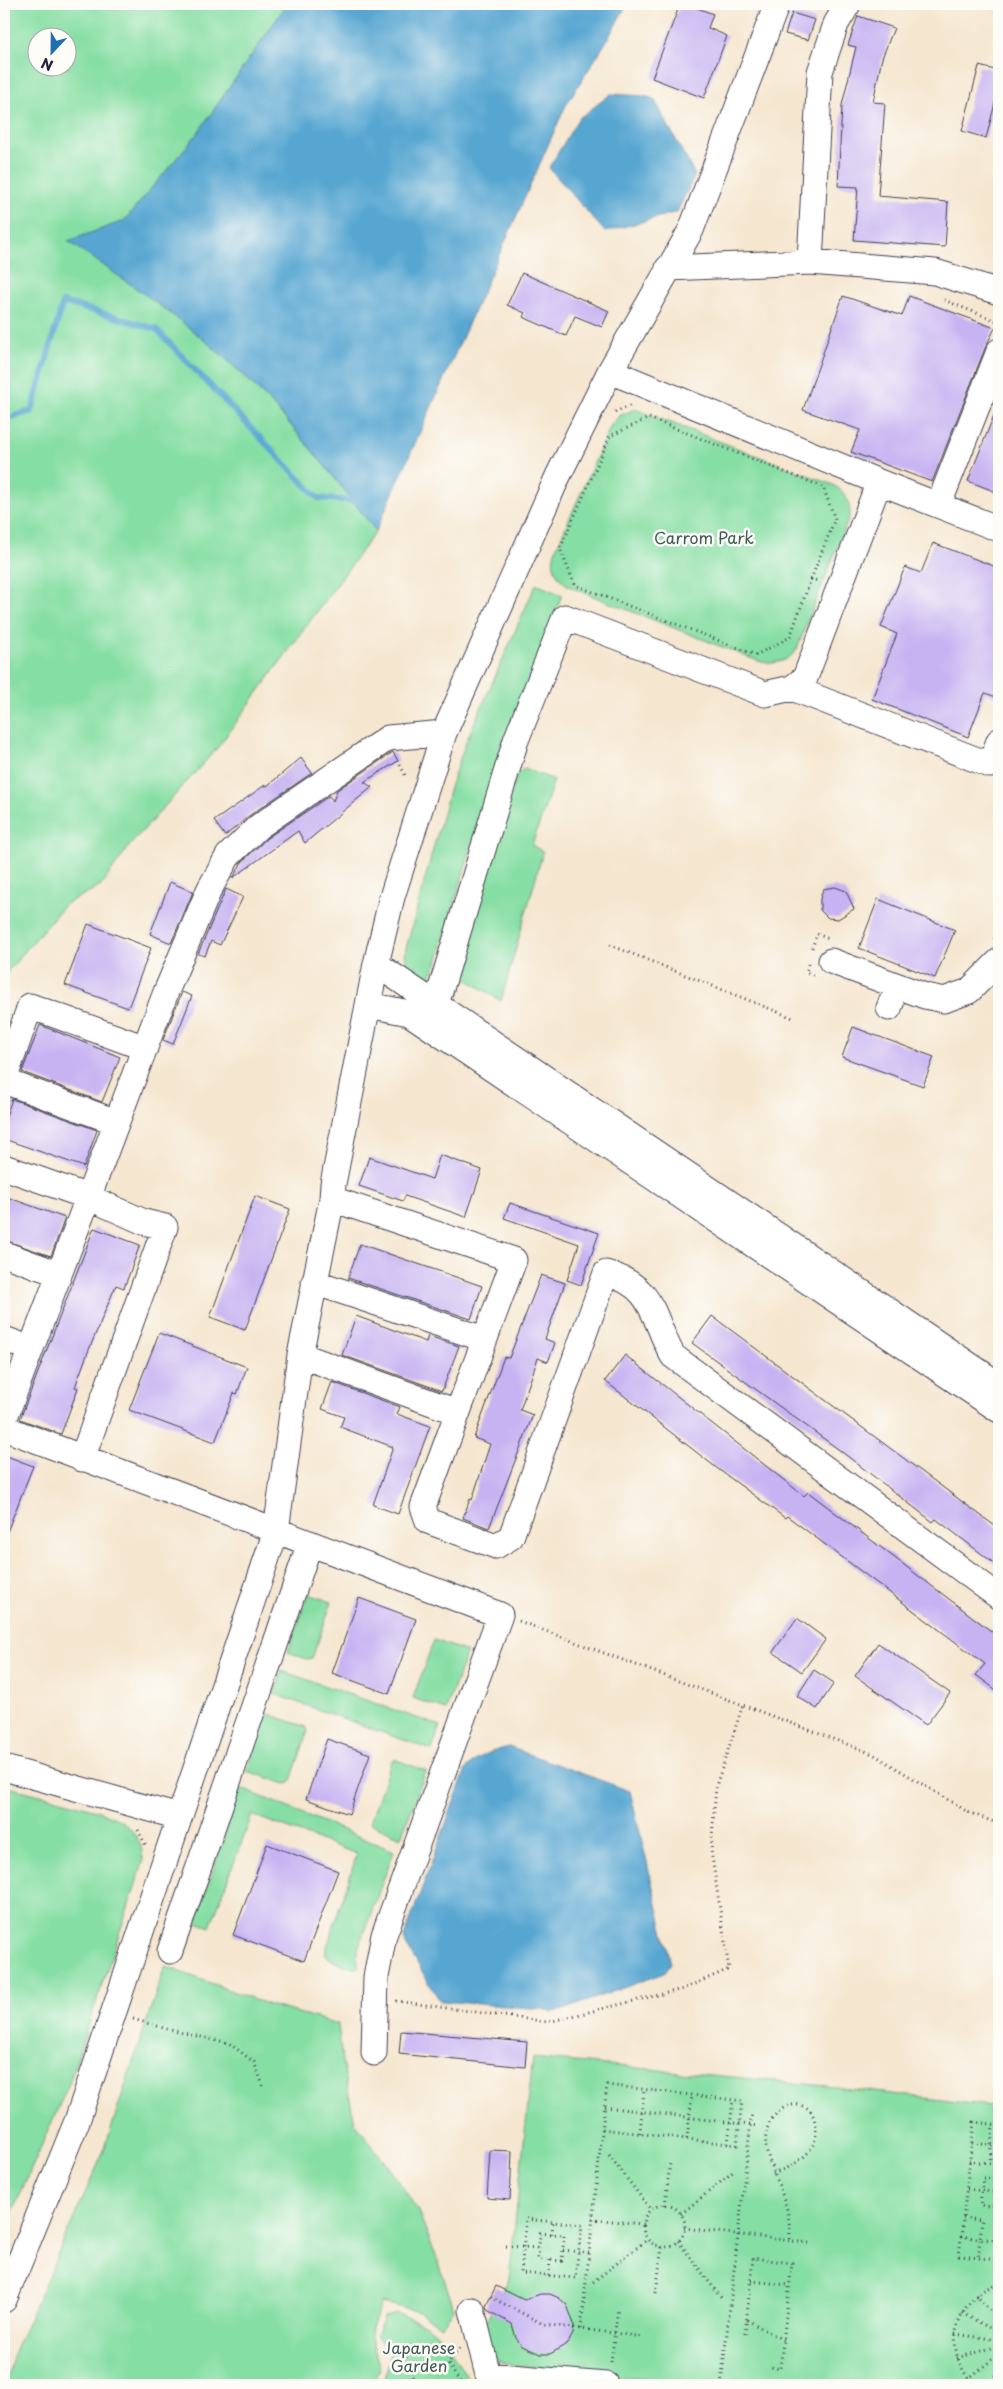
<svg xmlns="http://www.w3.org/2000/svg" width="1003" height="2389" font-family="'Playpen Sans',sans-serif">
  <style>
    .green { fill: #85dea3; stroke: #54806f; fill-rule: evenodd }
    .water { fill: #57a6d1; stroke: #3c6486 }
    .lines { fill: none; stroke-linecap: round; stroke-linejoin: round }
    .stream { stroke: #57a6d1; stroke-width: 6 }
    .building { fill: #c7b3f2 }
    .minor-casing { stroke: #423f51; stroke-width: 27 }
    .path { stroke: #423f51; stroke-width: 3; stroke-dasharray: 1 4; stroke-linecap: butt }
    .minor { stroke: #fff; stroke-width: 25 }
    .path-bridge { stroke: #423f51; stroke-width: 3; stroke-dasharray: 1 4; stroke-linecap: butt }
    .labels { text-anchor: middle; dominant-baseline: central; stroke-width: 5; stroke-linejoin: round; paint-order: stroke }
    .park-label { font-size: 16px; fill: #405a5a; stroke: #fdfcf7 }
  </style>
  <rect width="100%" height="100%" fill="#fdfcf7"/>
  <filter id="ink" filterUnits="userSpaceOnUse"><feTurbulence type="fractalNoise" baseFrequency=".02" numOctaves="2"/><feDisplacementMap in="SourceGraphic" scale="10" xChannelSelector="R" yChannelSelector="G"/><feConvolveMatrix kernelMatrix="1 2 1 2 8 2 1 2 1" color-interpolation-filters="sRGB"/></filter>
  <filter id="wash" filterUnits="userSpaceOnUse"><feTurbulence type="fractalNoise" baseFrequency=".0096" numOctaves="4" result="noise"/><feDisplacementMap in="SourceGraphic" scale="20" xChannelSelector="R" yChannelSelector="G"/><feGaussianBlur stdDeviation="1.12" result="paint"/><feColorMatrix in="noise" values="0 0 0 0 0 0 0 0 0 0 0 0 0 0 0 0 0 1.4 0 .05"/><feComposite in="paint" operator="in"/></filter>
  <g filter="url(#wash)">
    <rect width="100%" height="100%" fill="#f5e6cf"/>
    <path class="green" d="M4,4h283l-90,130 -73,87 -55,20c53,37 107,73 155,116 57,51 105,114 152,174l-158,216 -88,98 -29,41 -36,18 -61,72zM38,38h30v30h-30z
      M635,409l196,75c14,7 19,16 19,31l-54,136c-11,12 -23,14 -38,10l-186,-73c-14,-8 -22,-21 -17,-37l57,-128 7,-7z
      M536,584l26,11 -64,162 -62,209 -10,15 -19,-14 -2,-15 46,-168 15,-42z
      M525,769l29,11 -22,65 11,7 -42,149 -44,-28 60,-200z
      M308,1594l24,8 -20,56 -6,1 -18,-7z
      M434,1640l33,12 -21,58 -33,-12z
      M282,1671l158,55 -8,24 -158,-56z
      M266,1713l40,14 2,4 -18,52 -4,1 -39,-13z
      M394,1759l32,12 -25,66 -31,-14 21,-62z
      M4,1786c29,8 98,21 120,37 12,9 20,25 19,40l-74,220 -65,148z
      M240,1788l154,63 -37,100 1,17c-10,1 -28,-6 -33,-15l32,-99 -105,-39 -42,112 -14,-5z
      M165,1966l104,39 69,19 4,37 13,62 37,48 26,40 22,55 14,43 -13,17 -21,-14 -38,-9 -12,30 10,36 -7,16h-368l10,-35 88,-197z
      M533,2058l294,28 172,21v278h-302l-177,-19 -22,-5 -12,-12 -3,-23 26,-47z
      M397,2313l31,13 17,15 27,44h-88l6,-32 -14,-18 9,-19z"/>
    <path class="water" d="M287,4h340l-21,38 -40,63 -190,426c-45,-58 -97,-126 -152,-174 -49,-43 -102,-79 -156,-116l56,-20 73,-87z
      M611,94l34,2 9,3 41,76 -18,37 -72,20 -56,-64 29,-49z
      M509,1747l121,44 41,172 -7,10 -101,37 -10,2 -10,-3 -103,-8 -34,-56 -2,-8 62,-168c12,-13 25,-18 43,-22z"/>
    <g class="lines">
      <path class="stream" d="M4,419l28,-8 31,-109 93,27 162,169 34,3 4,-8"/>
    </g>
    <g id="blocks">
      <path class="building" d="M680,4h7l26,10 -5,14 19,8 -23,62 -52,-20z
        M792,13l23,7 -7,20 -23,-6z
        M858,16l36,12 -12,30 -9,44 12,1 -7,93 70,6 -3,45 -91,-7 4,-53 -20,-1 4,-81 14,-58 -8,-2z
        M979,66l20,5v17l-13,50 -24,-7z
        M522,273l87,38 -7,16 -27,-11 -9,20 -43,-19 2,-4 -18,-8z
        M843,296l59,20 7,-20 86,32 -9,18 -54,136 -81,-30 9,-22 -57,-20z
        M998,405h1v88l-31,-12z
        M933,543l66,25v130l-14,-5 -17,44 -96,-38 25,-65 -16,-7 24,-60 16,6z
        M393,752l5,9 -34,21 8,5 -67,56 -7,-12 -65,47 9,-16 25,-24 62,-42 4,5 4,-11z
        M301,758l11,15 -62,42 -25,21 -11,-15 51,-36 2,1z
        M170,882l23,10 -22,51 -21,-9z
        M835,887l11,4 8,18 -16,10 -10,-1 -8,-8v-11l3,-10z
        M226,889l17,8 -23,48 -9,-4 -6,15 -7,-2z
        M878,899l77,31 -20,48 -76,-30z
        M88,924l63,24 -23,60 -63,-23z
        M182,992l10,4 -19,48 -10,-4z
        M40,1025l80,32 -18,45 -80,-30z
        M853,1027l81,30 -11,29 -81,-29z
        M12,1099l85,31 -13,37 -80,-28v-17z
        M440,1155l42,15 -16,47 -61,-21 -2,5 -44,-15 10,-29 63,22z
        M4,1196l61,22 -14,38 -47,-16z
        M255,1196l35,13 -45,121 -35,-13z
        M510,1203l89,30 -18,52 -14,-5 12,-36 -75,-26z
        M94,1228l46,17 -16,43 -8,-3 -28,67 -13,35 3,1 -17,46 -41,-15z
        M360,1244l122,42 -11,33 -123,-41z
        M541,1275l24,8 -20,56 10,4 -7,19 -10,-4 -18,52 13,5 -44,113 -26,-10 7,-19 2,1 18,-56 -16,-6 30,-81 5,1z
        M356,1316l70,26 2,-6 31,10 -17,45 -100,-36z
        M712,1316l287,213v38l-63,-48 -3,3 -95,-73 -146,-106z
        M159,1333l88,34 -10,27 -3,-1 -19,49 -86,-32z
        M625,1355l179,141 4,-4 191,145v55l-23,-17 9,-11 -198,-148 -2,2 -67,-49 -113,-88z
        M332,1382l68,25 -3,7 33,12 -32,88 -25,-9 20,-58 -53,-20 4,-10 -22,-8z
        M4,1455l29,11 -28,71h-1z
        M359,1598l57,21 -27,75 -57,-21z
        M797,1618l29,21 -24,33 -29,-20z
        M878,1643l72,50 -24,32 -71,-49z
        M814,1670l20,13 -17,26 -20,-13z
        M327,1739l43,15 -21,60 -43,-15z
        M267,1844l71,27 -34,90 -71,-26z
        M401,2031l126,11 -2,25 -126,-13z
        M490,2150l22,1 -2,49 -23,-2z
        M496,2286l28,14 16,-6h10l9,4 8,7 7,19 -1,10 -5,9 -18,11h-10l-18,-8 -6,-8 -4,-14 -25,-14 -1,-4z"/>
    </g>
  </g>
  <g filter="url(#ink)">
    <use href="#blocks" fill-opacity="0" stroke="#423f51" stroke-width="1"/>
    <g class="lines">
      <g class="minor-casing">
        <path id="minor" d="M810,262l10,-190 16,-48 12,-20
          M668,268l142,-6 125,10 64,20
          M610,371l269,111 120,47
          M939,504l60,-153
          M792,688l198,77 9,-24
          M831,961l94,35 19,4 25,-9 30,-30
          M376,964l623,421
          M369,1005l40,8 590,397
          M436,1005l80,-265 49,-123 200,77 27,-6 13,-10 74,-196
          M889,1008l2,-5
          M4,1080l26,-74 115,42
          M4,1081l112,41
          M4,1167l84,30 56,25 21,5 -83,232
          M332,1199l182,61 -91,247 5,14 68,25 15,-9 95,-264c50,14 45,44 67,83l326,241
          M4,1254l55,20
          M314,1282l170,57
          M4,1339l27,10
          M300,1355l157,57
          M4,1420l162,-428 43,-102 19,-34 30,-29 130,-89 56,-5
          M4,1428l496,187 -116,320 -8,42 -2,76
          M4,1768l175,49
          M170,1951l140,-408
          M4,2300l73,-179 199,-590 24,-176 32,-156 1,-15 43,-220 16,-67 52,-164 114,-257 52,-105 81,-141 86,-226
          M472,2310l16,65 118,10"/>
      </g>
      <path class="path" d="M944,300l55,22
        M615,412l17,-7
        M811,579l-21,58 -34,18 -181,-70 -15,-36 50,-113 39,-18 174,69 12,32 -24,60 7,2
        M400,765l6,12
        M994,939l5,-7
        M610,945l183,73
        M812,948l5,-14 12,5
        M808,964l-2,8 7,3
        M519,1621l354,133 95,58 31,12
        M138,1830l8,16
        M396,2001l152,21 135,-33 46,-20 -18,-119 5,-64 27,-81
        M133,2019l41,12 55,12 25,19 10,26
        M605,2107l153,19
        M999,2125l-25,-3 -15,134 40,4
        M640,2133l4,-43
        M687,2139l5,-44
        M972,2143l19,2 2,-20
        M728,2144l5,-44
        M609,2155l42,55
        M969,2161l21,2 1,-18h8
        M773,2174c21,-9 45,-20 43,-46 -1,-8 -3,-16 -9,-20 -6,-4 -16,-4 -22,-1 -38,25 -10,62 -1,93 5,14 6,26 6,41
        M999,2179l-16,-1 -3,27 19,2
        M967,2189l32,4
        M665,2205l5,-42
        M643 2226a21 21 0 1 1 42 0a21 21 0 1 1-42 0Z
        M998,2207l-1,19h2
        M681,2214l52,-42
        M963,2218l19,2 -2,19 19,1 -2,20
        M526,2219l56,6 -7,53 -54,-5z
        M592,2219l51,5
        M684,2228l125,15
        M540,2233l24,2 -2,26 -24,-2z
        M552,2234l1,-12
        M961,2236l19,3 -2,19
        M678,2241l44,58
        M506,2246l33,2
        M563,2250l26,3
        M549,2276l1,-16
        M751,2281l38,4
        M593,2282l55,-43
        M656,2293l6,-46
        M976,2295l23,26
        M491,2297l52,27 100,13
        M962,2313l37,20
        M747,2320l36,20
        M581,2329l26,-244 135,16 -5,44 -135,-16
        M745,2334l8,-76 39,5 -12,106 -10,-2
        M955,2334l44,6
        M402,2348l11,24 -2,13
        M459,2348l-11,16 14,21
        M957,2358l42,-12
        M611,2362l7,-54
        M968,2379l31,-25
        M626,2380l44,5
        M975,2385c-35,-33 -21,-87 24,-102
        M991,2385l8,-15"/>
      <use href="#minor" class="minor"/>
      <path class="path-bridge" d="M721,2385l31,-273"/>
    </g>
  </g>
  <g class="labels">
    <g class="park-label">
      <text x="704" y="537">Carrom Park</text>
      <text x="419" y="2347">Japanese<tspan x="419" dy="18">Garden</tspan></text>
    </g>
  </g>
  <rect width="1003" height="2389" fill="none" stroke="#fdfcf7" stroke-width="20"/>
  <g transform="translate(52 52) rotate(202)"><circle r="24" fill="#fdfcf7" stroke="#a5a5ac"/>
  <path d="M0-4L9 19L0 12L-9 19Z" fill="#1f6fb2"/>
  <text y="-8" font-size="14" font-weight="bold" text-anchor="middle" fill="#22223b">N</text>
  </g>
</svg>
